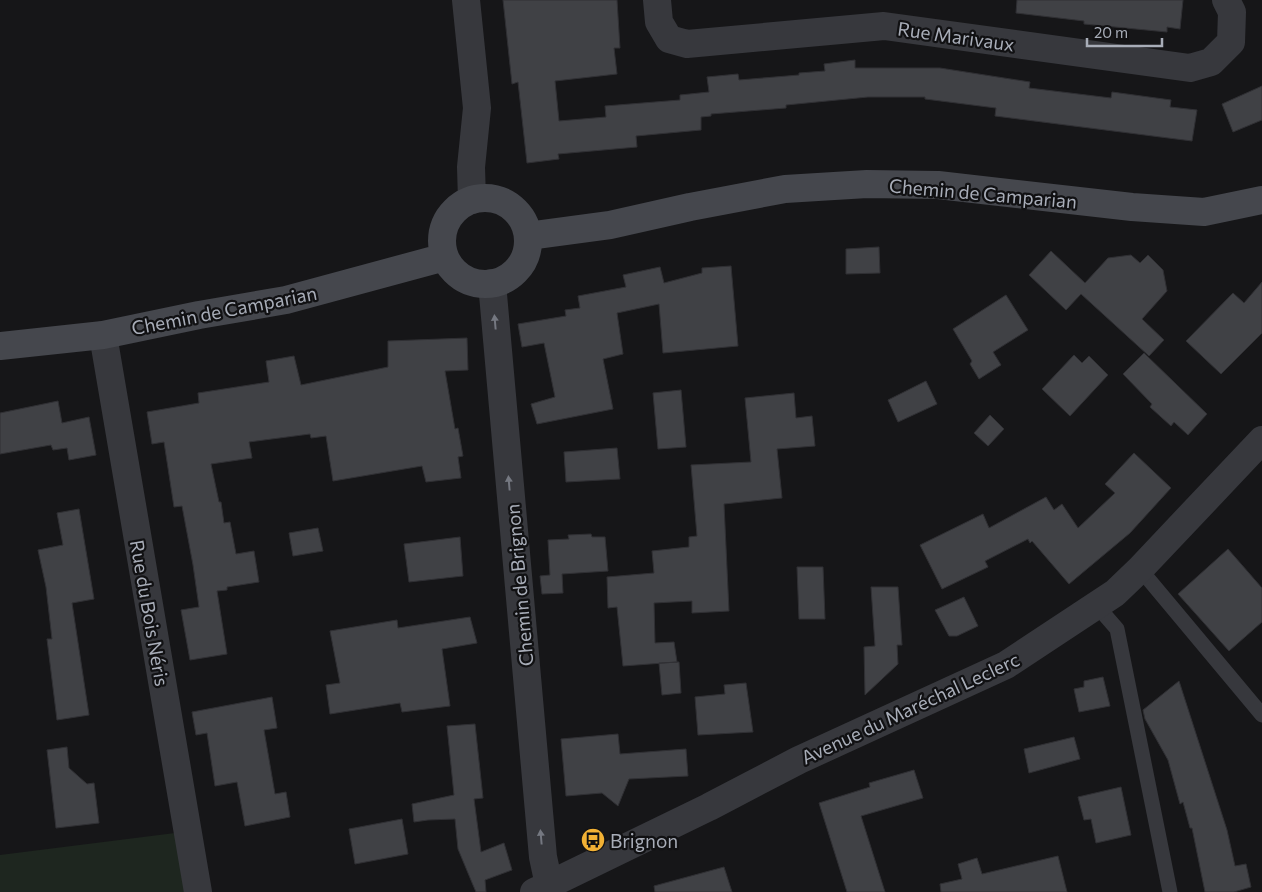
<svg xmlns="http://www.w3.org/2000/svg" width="1262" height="892" font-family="Commissioner,sans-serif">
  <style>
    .green { fill: #1e261f }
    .building { fill: #404145; stroke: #303034 }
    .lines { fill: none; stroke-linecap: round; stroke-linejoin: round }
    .service { stroke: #37383d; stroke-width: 15 }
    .minor { stroke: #37383d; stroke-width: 28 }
    .secondary { stroke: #45474d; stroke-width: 28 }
    .oneway { fill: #757881 }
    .labels { text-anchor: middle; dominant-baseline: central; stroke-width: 4.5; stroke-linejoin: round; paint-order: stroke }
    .street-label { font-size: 19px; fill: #a8adb8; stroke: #111113 }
    .poi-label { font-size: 19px; fill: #a8adb8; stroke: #111113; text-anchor: start }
  </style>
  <rect width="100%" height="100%" fill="#161618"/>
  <path class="green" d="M175,833l10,59h-185v-37z"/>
  <path class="building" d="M503,0h114l3,48h-6l3,26 -62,7 4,40 47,-4 -1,-11 75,-6v-5l29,-3 -2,-15 31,-3 1,6 60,-5v-2l26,-2 -1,-7 31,-4v8h85l90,14 -1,6 82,10 1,-6 59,8 -1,7 27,3 -5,31 -197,-25 1,-8 -71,-9v-2h-57l-82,8v3l-75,6v2l-10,1v13l-65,6 1,11 -79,7 1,5 -32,4 -9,-81 -6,2z
    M1017,0h166l-3,29 -13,-2v5l-83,-8v-3l-68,-8z
    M1262,86v34l-29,12 -11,-28z
    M879,247l1,26 -34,1v-25z
    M1051,251l34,32 23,-25 23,-3 9,8 8,-8 15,15 4,21 -25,28 22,21 -15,16 -68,-62 -15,16 -37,-35z
    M731,266l7,80 -75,7 -4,-49 -42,9 6,41 -20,5 10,50 -76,15 -6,-20 24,-7 -11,-54 -22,4 -4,-23 48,-8 -1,-6 15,-2 -2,-12 48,-9 -3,-12 37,-8 4,16 38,-10v-5z
    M1262,282v51l-41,41 -35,-33 47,-48 11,10z
    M1006,295l22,35 -35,22 8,13 -22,14 -9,-15 2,-3 -19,-32z
    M467,338l1,32 -23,1 10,58 3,-1 5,28 -5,1 3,21 -35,4 -4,-16 -89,15 -7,-45 -15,2 -1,-4 -61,8 3,16 -41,6 8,38h2l3,21 6,-1 6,32 18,-3 5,31 -32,5v3l-10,1 10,63 -37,6 -9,-50 18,-3 -6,-42 -11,-59 -8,1 -10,-65 -12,2 -5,-32 52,-9 -1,-10 71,-11 -3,-21 28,-5 7,29 87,-18v-26z
    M1144,353l63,61 -19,21 -14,-13 -3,4 -21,-19 2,-3 -29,-30z
    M1074,355l8,8 7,-7 19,19 -38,41 -28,-27z
    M926,381l11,23 -39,18 -10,-22z
    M681,390l5,57 -28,2 -5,-56z
    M794,393l2,25 16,-2 3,30 -38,3 5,49 -58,6 5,107 -37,2v-12l-38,2 1,40 19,-1 3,20 -54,4 -6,-59 -9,1 -1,-31 47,-4 -2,-22 37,-4v-10l8,-1 -6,-71 60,-3 -6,-64z
    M58,401l4,22 27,-6 7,38 -27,5 -2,-12 -14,2 -2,-5 -51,9v-41z
    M990,415l14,14 -16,17 -14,-13z
    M617,448l3,31 -54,3 -2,-30z
    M1134,453l37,35 -41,45 -61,51 -37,-43 -2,2 -2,-4 -43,22 3,6 -46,22 -22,-44 63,-31 6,14 57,-31 8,13 8,-6 16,24 37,-35 -10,-9z
    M79,509l15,90 -22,4 17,112 -32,5 -10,-81h5l-6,-52 -8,-37 25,-5 -6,-32z
    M318,528l5,23 -30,5 -4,-23z
    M591,534l1,3h13l3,34 -46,3 1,19 -21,1 -2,-18 10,-1 -2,-35 21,-1 -1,-4z
    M460,537l3,39 -54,6 -5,-38z
    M1228,549l34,39v34l-33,29 -51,-57z
    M797,567h26l2,52h-26z
    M871,587h27l4,58h-5l1,19 -33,31 -1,-48 11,-1z
    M964,597l14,29 -21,10h-8l-14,-26z
    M470,617l7,26 -35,6 8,57 -48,6 -2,-9 -70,11 -4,-29 14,-2 -10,-52 67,-11 1,8z
    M679,662l2,31 -19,2 -3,-32z
    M1103,677l7,29 -31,6 -5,-23 10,-2v-6z
    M1179,681l48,149 8,36 11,-2 5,23 -17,5h-29l-13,-64h-2l-7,-26 -3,2 -12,-44 -23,-41 -2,-9z
    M746,683l7,49 -55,3 -3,-38 30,-3 -1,-9z
    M272,697l5,31 -13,2 11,64 11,-2 4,25 -45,9 -8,-44 -22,4 -8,-53 -11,2 -4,-23z
    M475,724l8,74 -9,1 7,53 23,-9 8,27 -27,10 1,12h-10l-3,-7 -15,-36 -3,-30 -27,1 -14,2 -2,-18 42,-9 -7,-69z
    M618,734l2,20 66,-5 2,27 -59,3 -11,27 -16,-13 -36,3 -5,-57z
    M1074,737l6,22 -51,14 -5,-24z
    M67,747l2,21 18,16 7,-1 5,40 -43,5 -9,-78z
    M914,770l9,28 -62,18 24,76h-38l-28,-89 51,-16 -1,-4z
    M1121,787l10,48 -35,8 -5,-24 -7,1 -6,-23z
    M402,819l6,35 -53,10 -6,-35z
    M1058,856l9,36h-126l-1,-8 22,-5 -4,-15 19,-6 5,16z
    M724,867l8,25h-77l-1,-6z"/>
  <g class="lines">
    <path class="service" d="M1140,569l122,146
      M1097,606l20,23 53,263"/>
    <path class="minor" d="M466,0l11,108 -6,59 1,33
      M657,0l2,22 10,17 18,5 197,-18 306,42 21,-6 20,-20 1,-30 -6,-12
      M492,283l51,574 6,28
      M103,335l95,557
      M534,892l175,-85 90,-47 207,-95 109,-72 25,-24 122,-129"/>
    <path class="secondary" d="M442 241a43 43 0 1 1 86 0a43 43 0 1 1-86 0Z
      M528,236l82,-11 80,-18 95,-18 82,-5 71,1 194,22 72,5 58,-12
      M0,346l103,-11 96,-20 87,-15 159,-43"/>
  </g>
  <defs><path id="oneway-solid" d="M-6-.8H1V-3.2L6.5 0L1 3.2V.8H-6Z" transform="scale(1.25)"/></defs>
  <g class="oneway">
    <use href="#oneway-solid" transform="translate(495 322) rotate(-95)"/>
    <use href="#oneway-solid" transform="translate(509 483) rotate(-95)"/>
    <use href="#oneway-solid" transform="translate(541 837) rotate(-95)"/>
  </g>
  <defs>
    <g id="bus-disc" transform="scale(1.25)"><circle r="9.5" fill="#f2b134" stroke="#111113"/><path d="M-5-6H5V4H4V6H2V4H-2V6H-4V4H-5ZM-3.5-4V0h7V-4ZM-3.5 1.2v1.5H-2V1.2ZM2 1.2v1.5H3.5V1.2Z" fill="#111"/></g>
  </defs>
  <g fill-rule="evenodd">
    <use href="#bus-disc" x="593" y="840"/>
  </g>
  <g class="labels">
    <g class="street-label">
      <text transform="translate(956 36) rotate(8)">Rue Marivaux</text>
      <text transform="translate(983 193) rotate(5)">Chemin de Camparian</text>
      <text transform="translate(224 310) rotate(-11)">Chemin de Camparian</text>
      <text transform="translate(519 585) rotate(-95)">Chemin de Brignon</text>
      <text transform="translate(150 613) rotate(80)">Rue du Bois Néris</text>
      <text transform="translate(910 708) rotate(-25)">Avenue du Maréchal Leclerc</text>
    </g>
    <g class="poi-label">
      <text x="610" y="840">Brignon</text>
    </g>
  </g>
  <path d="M1087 38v8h75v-8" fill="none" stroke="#a8adb8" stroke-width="2.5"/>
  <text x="1094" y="38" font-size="15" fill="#a8adb8" stroke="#111113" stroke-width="4" paint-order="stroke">20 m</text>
</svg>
